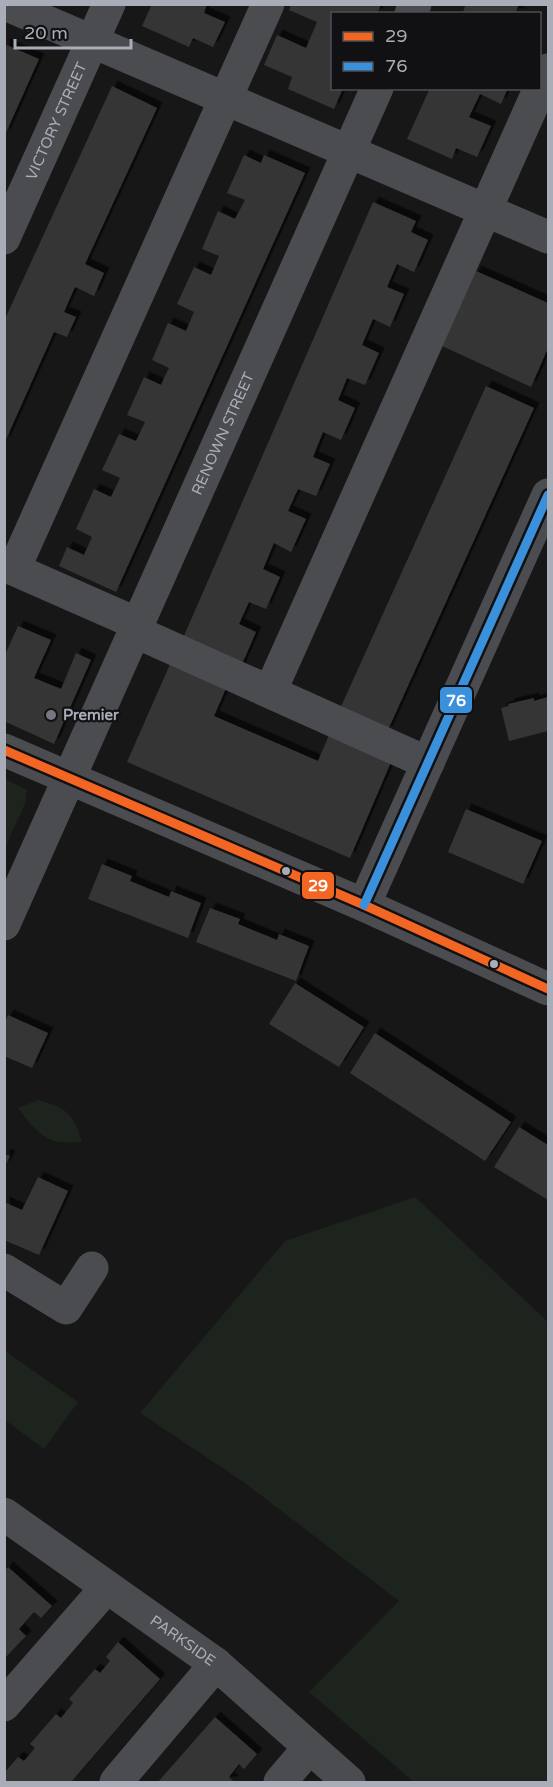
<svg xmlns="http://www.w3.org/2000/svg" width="553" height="1787" font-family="'Varela Round',sans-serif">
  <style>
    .green { fill: #1d241e }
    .building { fill: #353536; filter: url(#shadow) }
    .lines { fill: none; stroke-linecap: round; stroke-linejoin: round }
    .minor { stroke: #4b4c50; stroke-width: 33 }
    .bus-1-casing { stroke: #111113; stroke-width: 14 }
    .bus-2-casing { stroke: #111113; stroke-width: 14 }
    .bus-1 { stroke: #f26522; stroke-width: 9 }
    .bus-2 { stroke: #3a90db; stroke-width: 9 }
    .poi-dot { fill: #757880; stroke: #111113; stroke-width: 2 }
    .bus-dot { fill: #a8adb8; stroke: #111113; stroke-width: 2 }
    .labels { text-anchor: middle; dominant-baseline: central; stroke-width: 4.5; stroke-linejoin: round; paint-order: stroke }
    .street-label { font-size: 15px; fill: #a8adb8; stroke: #111113 }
    .poi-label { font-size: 15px; font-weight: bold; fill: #a8adb8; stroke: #111113; text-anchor: start }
    .line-badge { stroke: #111113; stroke-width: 2 }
    .badge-label { font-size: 16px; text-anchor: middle; font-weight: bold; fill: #fff }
  </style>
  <defs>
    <filter id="shadow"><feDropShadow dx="5.5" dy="-5.5" stdDeviation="0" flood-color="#0009"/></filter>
  </defs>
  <rect width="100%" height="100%" fill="#171717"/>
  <path class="green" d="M5,779l22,11 -2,14 -20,44z
    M38,1100c29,8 35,13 44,42 -8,0 -16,1 -24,0 -17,-3 -30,-21 -40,-34z
    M415,1197l133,125v460h-134l-105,-90 90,-91 -154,-118 -105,-70 145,-172z
    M5,1351l73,51 -34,47 -39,-29z"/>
  <path class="building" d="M152,4h55l-3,9 21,9 -12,25 -20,-9 -4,9 -47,-21z
    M291,4h90l-4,10h-45v74h11l-9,21 -46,-20 4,-12 -28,-12 13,-30 29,13 6,-14 5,-12 -28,-12z
    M466,4h53l-3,7 5,3h-59z
    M4,44l35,15 -35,78z
    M112,86l45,22 -72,156 19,9 -10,23 -19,-9 -11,25 12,5 -9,20 -13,-5 -50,112v-123z
    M430,88h78l-7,16 -21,-10 -11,23 22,9 -14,31 -21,-9 -4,11 -45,-20z
    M244,155l17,8 3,-8 41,18 -189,419 -57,-26 8,-19 17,8 8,-18 -16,-8 18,-40 17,8 9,-19 -18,-8 17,-36 17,7 9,-19 -18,-7 17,-38 17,8 4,-9 4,-8 -17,-8 16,-37 18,8 8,-19 -17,-8 17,-37 17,8 8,-19 -17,-7 16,-38 17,8 10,-19 -18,-7z
    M373,202l43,19 -5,11 17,8 -14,32 -17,-8 -10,23 17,7 -14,33 -17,-8 -11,26 17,8 -14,32 -18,-7 -4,10 -5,12 17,8 -14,32 -18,-8 -10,25 17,7 -14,32 -18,-7 -10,22 18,8 -15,33 -17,-9 -11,26 17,8 -14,32 -17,-7 -10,22 17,8 -17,39 -59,-26z
    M476,271l72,32v45l-17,39 -89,-41z
    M486,386l48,22 -147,324 -48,-21z
    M18,626l33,14 -17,38 27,11 15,-36 15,7 -37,84 -50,-23v-64z
    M171,662l56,24 -13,30 104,45 14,-33 62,27 -44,103 -223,-96z
    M548,697v34l-39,10 -8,-33 8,-2 -1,-2 26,-6v3z
    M466,809l76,32 -19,43 -75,-32z
    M102,864l30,12 -2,5 39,16 2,-6 30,12 -13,35 -100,-39z
    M210,908l30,11 -2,5 39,16 2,-6 30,12 -13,35 -100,-39z
    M295,983l69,44 -25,40 -70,-43z
    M8,1015l40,18 -16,35 -28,-12v-33z
    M375,1033l136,89 -26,39 -135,-88z
    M519,1127l29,18v55l-54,-33z
    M4,1154l6,2 -6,12z
    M38,1177l30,14 -29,64 -35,-15v-38l18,8z
    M8,1567l44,39 -11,12 -7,-6 -15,17 7,7 -22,23v-88z
    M118,1642l42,37 -89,103h-67v-9l14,-16 6,4 6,-7 5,-6 -5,-4 26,-30 5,4 12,-15 -4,-4 26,-30 5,4 10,-12 -4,-4z
    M215,1717l42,37 -13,15 -5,-5 -10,13 4,4 -1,1h-74z"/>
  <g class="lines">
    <g class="minor">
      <path d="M5,4l543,233"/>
      <path d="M411,14l4,-10"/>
      <path id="s1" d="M4,238l105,-234"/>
      <path d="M4,565l134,59"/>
      <path d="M14,569l254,-565"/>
      <path d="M134,631l294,132"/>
      <path d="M270,692l278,-622"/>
      <path d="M4,750l360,155 184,84"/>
      <path d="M364,905l184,-410"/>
      <path id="s2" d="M4,924l373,-836"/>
      <path d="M4,1270l62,38 26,-40"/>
      <path id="s3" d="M4,1514l212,150 133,118"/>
      <path d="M4,1705l103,-118"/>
      <path d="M116,1782l100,-118"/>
      <path d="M280,1782l29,-34"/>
    </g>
    <g class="bus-1-casing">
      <path id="bus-1" d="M4,750l360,155 184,84"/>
    </g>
    <g class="bus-2-casing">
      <path id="bus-2" d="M364,905l184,-410"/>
    </g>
    <use href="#bus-1" class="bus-1"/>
    <use href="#bus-2" class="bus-2"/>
  </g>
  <circle class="poi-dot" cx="51" cy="715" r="6"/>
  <g class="bus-dot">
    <circle cx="286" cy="871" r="5"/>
    <circle cx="494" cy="964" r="5"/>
  </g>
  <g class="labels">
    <g class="street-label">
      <text stroke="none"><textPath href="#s1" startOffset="128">VICTORY STREET</textPath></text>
      <text stroke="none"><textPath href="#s2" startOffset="537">RENOWN STREET</textPath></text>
      <text stroke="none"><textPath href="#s3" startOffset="219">PARKSIDE</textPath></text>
    </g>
    <g class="poi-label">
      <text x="63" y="715">Premier</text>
    </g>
  </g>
  <g class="line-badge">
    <rect x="439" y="686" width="34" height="28" rx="6" fill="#3a90db"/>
    <rect x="301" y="871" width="34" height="29" rx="6" fill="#f26522"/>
  </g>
  <g class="badge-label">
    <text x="456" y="706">76</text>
    <text x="318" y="891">29</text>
  </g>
  <rect width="553" height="1787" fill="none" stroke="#a8adb8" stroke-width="12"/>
  <rect x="331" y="12" width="210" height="78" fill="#111113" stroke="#4d4f55" stroke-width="1.5"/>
  <rect x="343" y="32" width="30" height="9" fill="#f26522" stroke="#4d4f55" stroke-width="1.5"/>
  <text x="385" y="42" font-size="18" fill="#a8adb8">29</text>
  <rect x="343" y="62" width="30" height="9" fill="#3a90db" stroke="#4d4f55" stroke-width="1.5"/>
  <text x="385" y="72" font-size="18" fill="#a8adb8">76</text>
  <path d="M15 39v9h116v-9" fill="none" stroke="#a8adb8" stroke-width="3"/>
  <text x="24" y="39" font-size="18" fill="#a8adb8" stroke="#111113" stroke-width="4.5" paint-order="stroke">20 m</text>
</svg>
